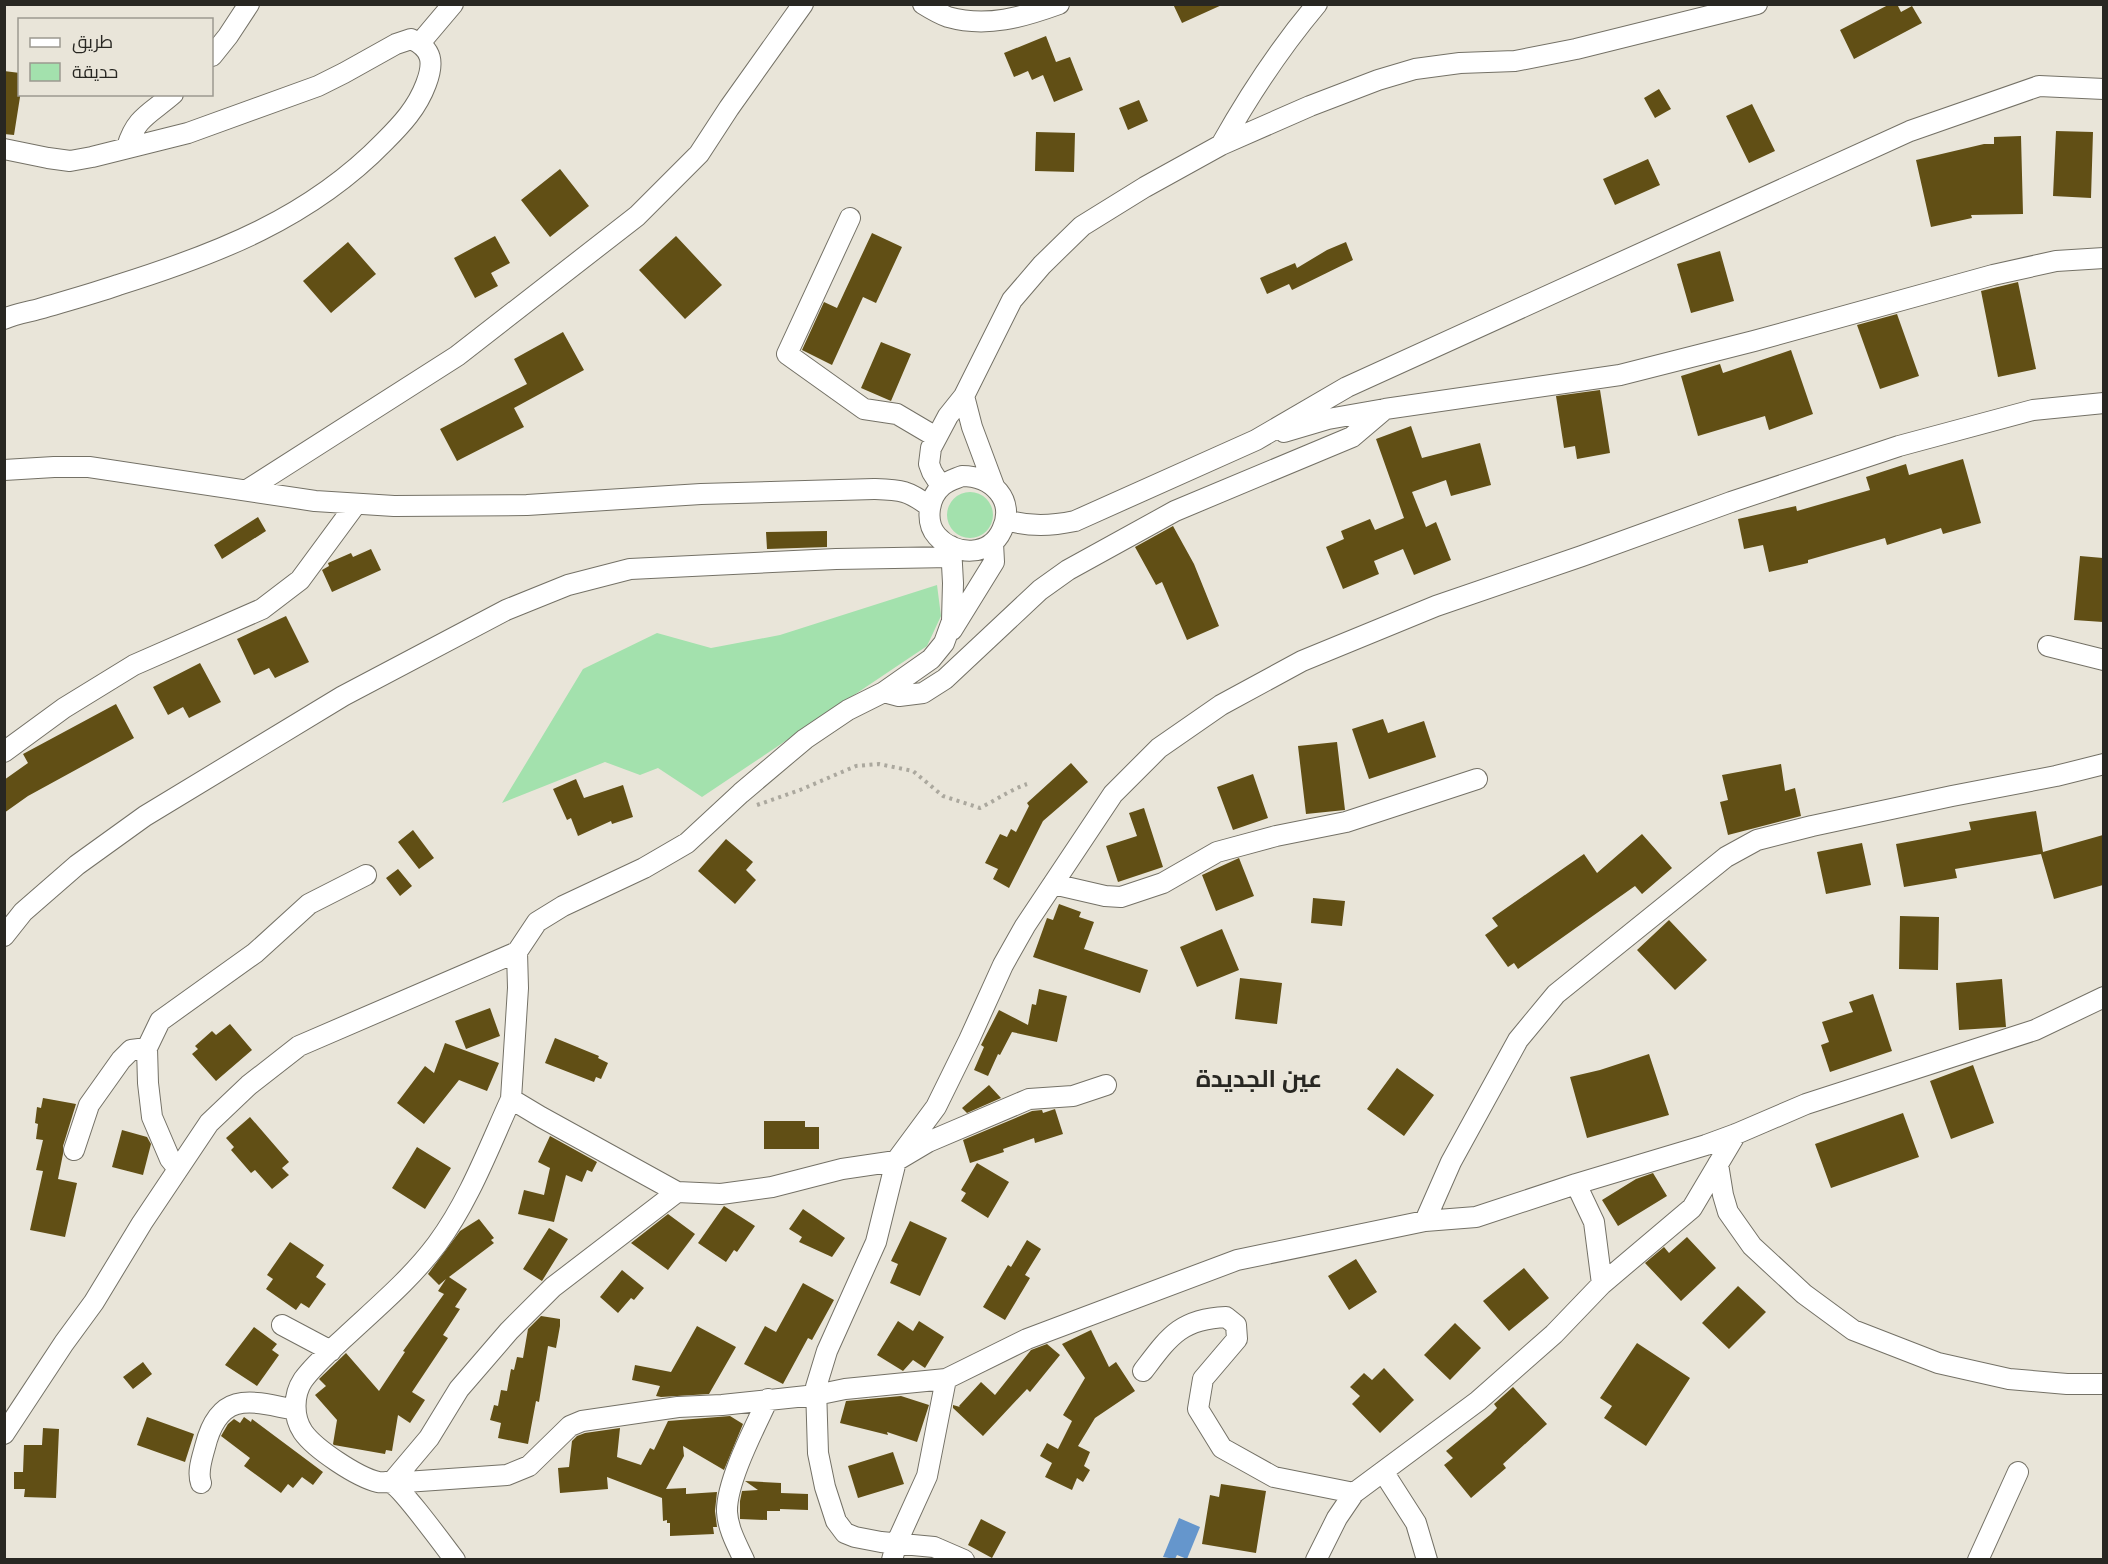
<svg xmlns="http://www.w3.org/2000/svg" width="2108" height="1564" font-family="Lato,Cairo,sans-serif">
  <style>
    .green { fill: #a3e1ad }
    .water { fill: #6596cc }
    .building { fill: #614f15 }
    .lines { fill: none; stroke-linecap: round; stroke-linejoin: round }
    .minor-casing { stroke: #747166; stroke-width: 22 }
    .path { stroke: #aba89e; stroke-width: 4; stroke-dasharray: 3 4.5; stroke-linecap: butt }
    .minor { stroke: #fff; stroke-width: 20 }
    .labels { text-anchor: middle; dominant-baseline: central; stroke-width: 6; stroke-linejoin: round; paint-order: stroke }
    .quarter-label { font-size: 24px; font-weight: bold; fill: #282722; stroke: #e9e5d9 }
  </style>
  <rect width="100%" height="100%" fill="#e9e5d9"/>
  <path class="green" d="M947 515a23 23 0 1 1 46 0a23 23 0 1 1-46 0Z
    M937,585l4,31 -14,30 -225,151 -44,-29 -18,7 -35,-13 -103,41 81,-134 74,-36 54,15 69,-13z"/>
  <path class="water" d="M1179,1518l21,9 -13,32 -10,-4 -2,4 -12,-2z"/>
  <path class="building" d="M1173,4h51l-42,19z
    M1890,4h7l4,8 11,-6 10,17 -68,36 -14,-29z
    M1046,36l10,26 14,-5 13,33 -29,12 -11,-27 -11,5 -4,-9 -14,6 -10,-24z
    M4,71l16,2v24l-6,38 -10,-1z
    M1659,89l12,20 -16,9 -11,-20z
    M1139,100l9,21 -20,9 -9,-22z
    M1752,104l23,47 -26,12 -23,-47z
    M2056,131l37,1 -2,66 -38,-2z
    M1036,132l39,1 -1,39 -39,-1z
    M2021,136l2,78 -52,1 1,3 -41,9 -15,-67 68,-16h10v-7z
    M1648,159l12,26 -45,20 -12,-26z
    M560,169l29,37 -39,31 -29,-37z
    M872,233l30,14 -26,56 -13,-6 -31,68 -30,-15 22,-48 13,6z
    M495,236l15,27 -19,10 7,13 -23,12 -21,-40z
    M676,236l46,49 -37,34 -46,-49z
    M348,242l28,32 -45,39 -28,-32z
    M1346,242l7,18 -61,30 -3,-6 -22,10 -7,-16 35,-15 2,5 30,-18z
    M1720,251l14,50 -43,12 -14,-49z
    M2018,282l18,87 -38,8 -17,-86z
    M1897,314l22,62 -39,13 -23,-64z
    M563,332l21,38 -70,38 10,19 -67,34 -17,-32 87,-45 -13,-25z
    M881,342l30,12 -20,47 -30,-13z
    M1791,350l22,64 -44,16 -4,-14 -67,20 -17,-60 39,-12 3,9z
    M1600,390l10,63 -33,6 -2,-13 -11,2 -8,-52z
    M1411,426l11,32 58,-15 11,42 -40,11 -5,-16 -34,12 14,35 10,-5 15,38 -37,15 -11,-26 -29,12 5,13 -36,15 -17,-42 18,-8 -3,-8 29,-12 5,11 29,-12 -28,-79z
    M1963,459l18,64 -38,11 -2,-6 -54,17 -2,-7 -77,22v3l-39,9 -6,-27 -19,4 -6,-30 58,-13 1,5 73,-21 -4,-13 40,-13 3,11z
    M258,517l8,14 -44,28 -8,-14z
    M1173,526l21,38 25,62 -32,14 -25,-58 -6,3 -21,-38z
    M827,531v16l-60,2 -1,-17z
    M371,549l10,21 -49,22 -10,-22 7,-4 -1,-3 23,-10 2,4z
    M2080,556l23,2v64l-29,-2z
    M286,616l23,46 -34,16 -6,-10 -15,7 -17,-36z
    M200,663l21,39 -32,16 -6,-11 -15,8 -15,-28z
    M116,704l18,34 -106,58 -24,17v-33l24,-17 -5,-9z
    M1383,719l5,14 36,-12 12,36 -67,22 -17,-50z
    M1337,742l8,68 -39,4 -8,-68z
    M1071,763l17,19 -45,39 -34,67 -16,-9 5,-10 -13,-6 15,-29 7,3 4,-8 5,3 13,-26 -2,-3z
    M1781,764l4,27 10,-3 6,28 -73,19 -8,-33 8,-2 -6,-25z
    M1253,774l15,44 -35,12 -16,-43z
    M576,779l8,19 39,-13 10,32 -21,7 -1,-3 -33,15 -7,-18 -4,2 -14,-31z
    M1144,808l19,59 -45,15 -12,-36 31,-10 -8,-23z
    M2036,811l7,41 60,-17v50l-49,14 -13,-45 -86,15 2,9 -53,9 -8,-43 75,-14 -2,-8z
    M413,830l21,28 -15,11 -21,-27z
    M1642,834l30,34 -30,26 -7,-8 -117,83 -4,-6 -6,4 -23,-32 13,-9 -6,-8 92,-64 13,19z
    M726,839l27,23 -7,8 10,10 -21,24 -37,-33z
    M1862,843l9,42 -45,9 -9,-42z
    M1239,858l15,38 -38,15 -14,-36z
    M398,869l14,17 -12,10 -14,-18z
    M1313,898l32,3 -3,25 -31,-3z
    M1059,904l22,8 -2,5 15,5 -10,27 64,21 -8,23 -107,-36 14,-39 6,2z
    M1900,916l39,1 -1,53 -39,-1z
    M1669,920l38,40 -32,30 -38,-40z
    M1222,929l17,41 -42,17 -17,-40z
    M1240,978l42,5 -5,41 -42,-5z
    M2002,979l4,48 -47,3 -3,-47z
    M1039,989l28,7 -10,46 -45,-10 -12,23 -2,-1 -10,22 -14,-6 10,-23 -3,-2 18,-35 29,15 4,-21 4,1z
    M1873,994l19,57 -62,21 -9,-27 8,-3 -7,-20 31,-10 -4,-10z
    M490,1008l10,28 -34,13 -11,-28z
    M230,1024l22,26 -36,31 -24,-27 6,-5 -3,-3 17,-15 4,4z
    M555,1038l44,18 -1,2 10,5 -7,16 -5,-2 -2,5 -49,-19z
    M445,1043l54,20 -12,28 -28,-11 -35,44 -27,-21 28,-37 9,7z
    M1649,1054l20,61 -82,23 -17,-61 30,-7z
    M1973,1065l21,58 -43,16 -21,-58z
    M1397,1068l37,27 -30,41 -37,-27z
    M989,1085l12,13 -34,15 -5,-5z
    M43,1098l33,6 -13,42v8l-5,25 19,4 -12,54 -35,-7 13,-59 -7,-1 7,-30 -7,-1 2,-15 -3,-1 2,-16 4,1z
    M1055,1109l8,25 -28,9 -1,-5 -31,11 1,3 -34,11 -7,-23 69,-29 10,-1 1,3z
    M1903,1113l16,44 -88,31 -16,-44z
    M250,1117l39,45 -7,6 7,7 -17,14 -17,-19 -4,3 -20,-23 3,-3 -8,-9z
    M764,1121h41v6h14v22h-55z
    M122,1130l25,7 4,7 -8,31 -31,-8z
    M550,1136l47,26 -5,10 -5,-2 -5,12 -16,-7 -12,47 -36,-8 6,-24 20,5 6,-27 -12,-6z
    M417,1147l34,21 -26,41 -33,-21z
    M977,1163l32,19 -21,36 -27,-17 5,-8 -5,-3z
    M1653,1173l14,23 -49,30 -16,-26 34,-21z
    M724,1206l31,20 -18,26 -3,-2 -8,12 -28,-19z
    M803,1209l42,29 -13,19 -33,-15 3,-5 -13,-8z
    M668,1214l27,20 -27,36 -37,-27z
    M479,1219l15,19 -3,2 3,3 -45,34 18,12 -12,18 5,2 -17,26 5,3 -36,54 13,8 -15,23 -12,-8 -6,36 -6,-1 -1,4 -51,-9 -1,-1 4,-24 -22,-25 11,-9 -7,-7 27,-26 33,38 26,-39 -2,-1 41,-57 -6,-3 8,-12 -7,6 -11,-11 32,-43z
    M910,1221l37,17 -27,58 -30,-13 8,-19 -7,-3z
    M549,1228l19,11 -26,42 -19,-12z
    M1687,1237l29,31 -35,33 -36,-38 19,-16 5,6z
    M1027,1240l14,9 -16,26 5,3 -25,42 -22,-13 25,-42 3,2z
    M290,1242l34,23 -8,12 10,7 -17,24 -8,-5 -5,7 -30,-21 7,-10 -6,-4z
    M1356,1259l21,33 -28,18 -21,-34z
    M1524,1268l25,30 -40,33 -26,-30z
    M622,1270l22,18 -10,12 -3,-2 -13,15 -18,-16z
    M803,1283l31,17 -22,40 -4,-2 -25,46 -39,-20 21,-38 11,6z
    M1738,1286l28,26 -37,37 -27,-26z
    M541,1316l19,3v7l-4,22 -8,-2 -9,56 -3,-1 -8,43 -30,-6 3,-15 -11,-3 4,-15 4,1 3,-16 6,1 4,-22 3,1 3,-13 6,1 5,-29z
    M898,1321l15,10 6,-10 25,16 -19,31 -12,-8 -10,11 -26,-16z
    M1455,1323l26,25 -31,32 -26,-25z
    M697,1326l39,21 -27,47 -48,3 -5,-1 4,-10 -28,-6 3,-15 36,7z
    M254,1327l23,17 -5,6 7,5 -22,31 -32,-21z
    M1091,1330l18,37 7,-5 19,29 -40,27 -17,28 12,6 -6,14 6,4 -7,12 -6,-4 -5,12 -27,-13 7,-14 -12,-7 7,-13 11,6 14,-28 -9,-6 22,-37 -23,-34z
    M1637,1343l53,35 -44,68 -42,-28 8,-12 -12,-8z
    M1047,1344l13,11 -30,37 -3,-3 -44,47 -30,-28v-3l7,2 -1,-1 22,-24 14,13 36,-45z
    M143,1362l9,12 -19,15 -10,-12z
    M1384,1368l30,32 -34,33 -28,-29 8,-8 -10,-9 14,-14 8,7z
    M1513,1387l34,37 -44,40 3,4 -35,30 -27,-33 9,-7 -7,-7 44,-36 7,-7 -3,-4z
    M901,1396l28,9 -12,37 -30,-10 1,3 -48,-12 6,-22z
    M730,1416l13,8 -19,46 -41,-24 1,10 -18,33 20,-1v6l31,-2 -2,19 2,16h-4l1,7 -44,2v-13h-3v-3l-4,1 -1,-23 -55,-21 1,12 -48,4 -2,-25 11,-1 3,-26 5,-5 8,-3 35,-5 -3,29 24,8 9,-17 4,2 14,-29z
    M147,1417l47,17 -9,28 -48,-17z
    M244,1417l7,5 1,-3 71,53 -10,13 -11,-8 -9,11 -5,-4 -7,9 -37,-27 6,-8 -29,-22 7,-12 6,-5 6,4z
    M43,1428l16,1 -3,69 -32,-1 1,-8h-11v-17h9l1,-27h18z
    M893,1452l11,32 -46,14 -10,-32z
    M745,1481l36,2v10l27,1v16l-28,-1v2h-13v9l-27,-1v-18l2,-10 16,-1z
    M1221,1484l45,7 -10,62 -54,-9 8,-49 9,2z
    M981,1519l25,13 -14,26 -24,-13z"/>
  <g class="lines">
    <g class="minor-casing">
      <path id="minor" d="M923,4c8,5 17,10 25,13 39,11 75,0 111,-13
        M420,43l33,-39
        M212,56l16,-20 21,-32
        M1221,145c28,-50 59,-97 96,-141
        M127,147c9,-30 23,-33 46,-53
        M4,149l44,9 22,3 22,-4 96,-24 130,-47 26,-13 52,-29 15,-5c22,10 23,24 15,45 -9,24 -24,40 -42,58 -74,76 -167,112 -266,143 -26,9 -52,16 -79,24 -11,3 -24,5 -35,10
        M850,218l-63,136 77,55 33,5 39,23
        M964,396l8,31 22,59
        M1284,432l44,-13 57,-10 235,-34 134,-34 239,-66 63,-14 48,-3
        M4,470l50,-3h35l226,34 79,5 133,-1 174,-11 173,-5c27,1 34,1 56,18
        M962,476c30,0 54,24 40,54 -12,27 -47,26 -65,6 -12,-13 -9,-38 5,-50 5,-5 13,-7 20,-10z
        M941,486l-9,-14 -3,-8 2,-16 17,-32 16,-20 48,-96 30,-35 40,-39 63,-39 76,-42 89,-39 68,-26 37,-11 45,-6 55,-2 61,-12 181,-45
        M247,490l210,-134 180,-140 62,-62 30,-46 74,-104
        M1006,520c24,7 45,6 69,1l181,-81 91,-53 563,-256 129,-45 65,3
        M951,546l2,37 -1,38 -8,22 -13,16 -47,33 -36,18 -43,29 -64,54 -54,50 -43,25 -81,38 -26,16 -20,30 1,36 -7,111 30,18 136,75 44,2 51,-7 70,-18 54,-8 40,-54 33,-67 34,-75 22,-39 88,-132 46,-46 62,-43 81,-44 134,-55 146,-50 149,-54 168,-56 134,-36 71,-7
        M952,630l42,-68 -1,-19
        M2048,646l56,14
        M884,692l15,4 24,-3 22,-14 95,-89 28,-20 107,-59 177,-74 33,-28
        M4,752l60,-44 70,-43 128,-56 38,-29 56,-76
        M1053,884l52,12 16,1 42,-14 54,-31 59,-16 70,-14 131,-43
        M4,936l19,-24 54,-47 68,-49 198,-120 163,-86 62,-25 62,-16 206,-10 115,-2
        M74,1150l15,-45 32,-45 10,-10 16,-2
        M1718,1164l5,31 5,17 24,34 52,48 49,36 85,33 71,16 58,5h37
        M178,1169l-8,-10 -18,-42 -4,-34 -1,-35 13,-27 95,-68 54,-49 57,-29
        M1576,1184l18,38 8,62
        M1425,1221l26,-59 67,-122 38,-46 170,-137 31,-17 55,-14 140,-30 104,-20 48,-12
        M282,1325l49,26
        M1143,1371c26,-34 37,-52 83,-54l10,8 1,14 -34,40 -5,30 24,39 52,29 80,16
        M4,1434l60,-91 30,-41 48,-79 67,-100 40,-38 50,-39 218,-94
        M1384,1473l32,50 11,37
        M201,1483c-4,-11 1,-25 4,-36 14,-56 44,-47 90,-37
        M391,1483l116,-8 22,-9 41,-40 12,-5 96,-14 44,-2 94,-10 29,-6 101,-10 81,-40 210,-79 188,-39 51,-4 100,-33 130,-39 30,-11 70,-30 229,-74 69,-33
        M391,1483l38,-45 30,-49 50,-58 44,-44 124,-95
        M455,1560c-10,-13 -53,-72 -64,-77 -3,-2 -9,0 -13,-1 -21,-5 -63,-33 -75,-50 -10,-15 -10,-37 0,-52 11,-15 27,-29 41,-42 32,-30 67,-59 93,-94 32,-43 52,-97 74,-145
        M744,1560c-7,-15 -16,-31 -17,-48 -1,-30 28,-85 41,-113
        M892,1560l5,-18 30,-66 19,-97
        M964,1560l-30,-13 -53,-5 -26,-5 -10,-4 -9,-12 -11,-34 -7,-34 -2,-66 11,-36 49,-109 20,-81 32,-19 101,-43 44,-3 33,-11
        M1316,1560l21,-42 17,-25 124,-92 76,-67 48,-50 90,-76 44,-74
        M1978,1560l40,-88"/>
    </g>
    <path class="path" d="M757,805l43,-15 56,-24 23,-2 34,7 30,25 37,12c16,-8 30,-18 47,-24"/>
    <use href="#minor" class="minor"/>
  </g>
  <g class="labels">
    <g class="quarter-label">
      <text x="1259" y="1077">عين الجديدة</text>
    </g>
  </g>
  <rect width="2108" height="1564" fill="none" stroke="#282722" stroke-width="12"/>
  <rect x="18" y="18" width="195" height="78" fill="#e9e5d9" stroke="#9c9990" stroke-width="1.5"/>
  <rect x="30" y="38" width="30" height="9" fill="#ffffff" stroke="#9c9990" stroke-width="1.5"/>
  <text x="72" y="48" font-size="18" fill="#282722">طريق</text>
  <rect x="30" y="63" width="30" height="18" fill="#a3e1ad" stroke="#9c9990" stroke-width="1.5"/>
  <text x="72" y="78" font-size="18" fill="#282722">حديقة</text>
</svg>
